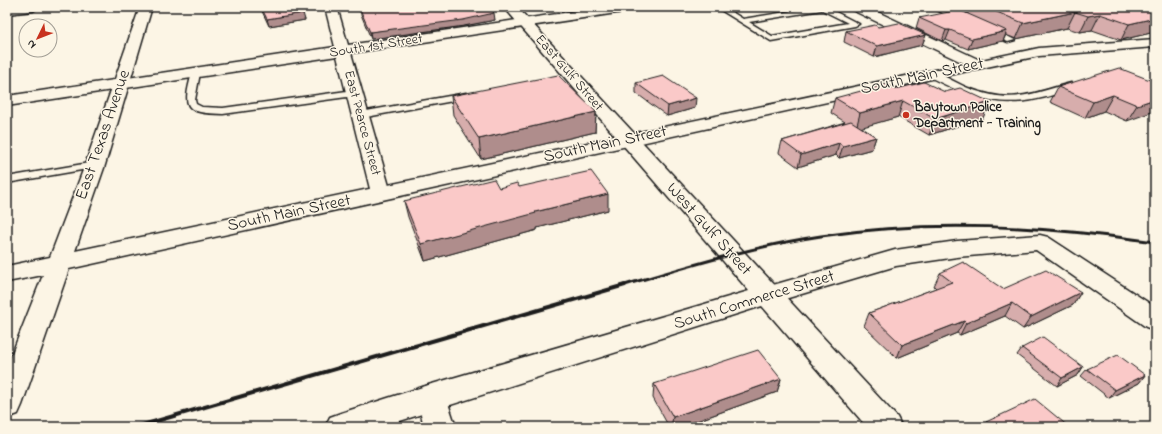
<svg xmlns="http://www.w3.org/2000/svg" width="1162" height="434" font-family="'Indie Flower',sans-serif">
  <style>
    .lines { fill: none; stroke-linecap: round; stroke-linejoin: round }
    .service-casing { stroke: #1c1c1c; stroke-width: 3 }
    .minor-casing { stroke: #1c1c1c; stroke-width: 3 }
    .tertiary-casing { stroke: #1c1c1c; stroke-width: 3 }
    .secondary-casing { stroke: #1c1c1c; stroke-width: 3 }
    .service { fill: #fcf5e5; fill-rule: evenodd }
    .minor { fill: #fcf5e5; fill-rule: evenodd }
    .tertiary { fill: #fcf5e5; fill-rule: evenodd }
    .secondary { fill: #fcf5e5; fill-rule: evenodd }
    .rail-far1 { stroke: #1c1c1c; stroke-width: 3 }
    .rail { stroke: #1c1c1c; stroke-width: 4 }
    .wall { fill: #d7adac; stroke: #1c1c1c }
    .shaded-wall { fill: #af8d8c; stroke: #1c1c1c }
    .building { fill: #fac9c8; stroke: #1c1c1c }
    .poi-dot { fill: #c8321e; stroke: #fcf5e5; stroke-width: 1.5 }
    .labels { text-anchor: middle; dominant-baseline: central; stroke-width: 3; stroke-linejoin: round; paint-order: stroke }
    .far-street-label { font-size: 14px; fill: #1c1c1c; stroke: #fcf5e5 }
    .far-poi-label { font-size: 14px; font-weight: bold; fill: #1c1c1c; stroke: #fcf5e5; text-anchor: start }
    .street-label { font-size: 17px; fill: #1c1c1c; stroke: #fcf5e5 }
  </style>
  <rect width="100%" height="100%" fill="#fcf5e5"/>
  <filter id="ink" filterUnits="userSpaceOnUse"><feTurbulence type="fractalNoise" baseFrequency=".025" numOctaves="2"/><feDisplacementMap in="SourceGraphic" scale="8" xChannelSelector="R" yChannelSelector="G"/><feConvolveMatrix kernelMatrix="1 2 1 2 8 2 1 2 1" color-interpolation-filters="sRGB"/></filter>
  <g filter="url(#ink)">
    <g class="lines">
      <g class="service-casing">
        <path id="service" d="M718,7h10l-1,2 16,10 73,-12h10l33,17 -4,2 -84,15 -52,-32zM822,10l26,13 -76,13 -23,-14z
          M931,7h9l26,12 -7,2z
          M987,29h6l22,11 -7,2 -21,-9z
          M196,70l4,3 -5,27 1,4 6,3 21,1 131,-18 5,3 -5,3 -131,18c-38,-1 -41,-5 -31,-41z
          M931,71c13,4 25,12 37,17 45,17 61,6 103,-5l4,3c-5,5 -15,7 -22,9 -49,15 -81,4 -125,-19v-4z
          M466,93l5,3 -2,2 -108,20 -5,-3 5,-3z
          M95,162l4,1 1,2 -1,2 -92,16v-6z"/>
      </g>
      <g class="minor-casing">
        <path id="minor" d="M7,7h32l-6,4 -26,3z
          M325,7h12l11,38 256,-38h32l-6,4 -279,42 40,140 -3,4 -7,2 -7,-2 -3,-4 -34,-137 -330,50v-10l328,-49z
          M851,7h16l115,54 3,3 -3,3h-10l-120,-57z
          M1040,235l8,2 107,70v23l-9,-3 -110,-77 -79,7 -61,9 -128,38 -9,-3 -4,-6 4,-6 136,-39 62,-9z
          M432,384l11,4 13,39h-32l-7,-30 4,-9z"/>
      </g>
      <g class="tertiary-casing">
        <path id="tertiary" d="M504,7h13l380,410 5,10h-35l-105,-121 -381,121h-56l5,-10 11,-4 91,-29 317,-93z"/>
      </g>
      <g class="secondary-casing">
        <path id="secondary" d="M140,7h12l-47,158 -30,86 964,-203 116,-9v8l-116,9 -62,13 -908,200 -47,136 -4,9 -11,4v-52l36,-91 -36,7v-16l43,-9 35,-92z"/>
      </g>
      <use href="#service" class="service"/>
      <use href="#minor" class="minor"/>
      <use href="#tertiary" class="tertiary"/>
      <use href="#secondary" class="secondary"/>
      <path class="rail-far1" d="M621,286c66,-19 132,-40 200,-50 111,-17 223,-10 334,6"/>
      <path class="rail" d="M136,427l489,-142"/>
    </g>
    <path class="wall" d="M260,7h39l6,13 -36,6z
      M358,7h131l6,13 -31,6 -93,13z
      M953,7h202v25l-34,8 -29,-10 -12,2 -13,-4 -51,11 -10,-4 -3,6 -35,8 -22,-9 -4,1 -26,-13 3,-10 49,-4v-1z
      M878,27l48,8 -4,10 -48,12 -30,-15 2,-11z
      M1155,82l-28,39 -23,-10 -19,7 -35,-16 8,-15z
      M636,83l59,25 -28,8 -31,-23z
      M896,89l87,29 -54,17 -31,-18 -37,10 15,10 -4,12 -33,9 -3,-3 -38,12 -19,-14 3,-12 63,-19 -14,-9 4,-15z
      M451,96l145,16 -1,20 -114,27 -28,-44z
      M519,187l89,23 -71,18v2l-112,31 -17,-44 -4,-16 95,-13z
      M940,273l63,16 78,3 -8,13 -50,24 -18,-13 -45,19 -3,-2 -60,25 -33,-32 5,-13 67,-25 -2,-2z
      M1022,348l61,19 -5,8 -21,11 -40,-31z
      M1087,369l58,6 -6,8 -30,15 -28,-22z
      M781,379l-4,13 -97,35h-11l-16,-29 1,-14z
      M986,422l83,5h-87z"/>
    <path class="shaded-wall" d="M1075,12l-8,16 -51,11 7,-16z
      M303,13l2,7 -36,6 -2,-7z
      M494,13l1,7 -31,6 -93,13 -1,-7z
      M1100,14l-8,16 -12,2 8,-16z
      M1155,18v14l-34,8 8,-16z
      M946,30h4l-4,10 -4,1z
      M1007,31l-4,10 -35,8 4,-10z
      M926,35l-4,10 -48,12 3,-11z
      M1113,95l-9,16 -19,7 8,-16z
      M696,98l-1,10 -28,8 1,-10z
      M1155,99v12l-28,10 10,-16z
      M903,101l-5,16 -42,12 4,-16z
      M990,102l-7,16 -54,17 6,-16z
      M596,112l-1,20 -114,27 -2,-20z
      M876,137l-4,12 -33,9 4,-12z
      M839,143l-3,12 -38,12 3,-12z
      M608,194v16l-71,18v2l-112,31 -4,-17 114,-32z
      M7,201l2,3 -2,4z
      M1081,292l-8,13 -50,24 8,-12z
      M1012,303l-7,13 -45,19 6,-12z
      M964,321l-7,12 -60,25 5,-13z
      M1083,367l-5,8 -21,11 5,-8z
      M1145,375l-6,8 -30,15 6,-8z
      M781,379l-4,13 -97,35h-9l2,-10z"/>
    <path class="building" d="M261,7h38l4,6 -36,6z
      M359,7h130l5,6 -31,7 -93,12z
      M985,7h170v11l-26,6 -29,-10 -12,2 -13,-4 -52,11z
      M959,10l48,21 -35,8 -22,-9h-4l-27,-12z
      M899,23l27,12 -49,11 -31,-15 29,-6 3,2z
      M1119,68l36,14v3l-5,2 5,2v10l-18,6 -24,-10 -20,7 -35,-15z
      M558,75l38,37 -117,27 -28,-43z
      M663,76l33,22 -28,8 -32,-23z
      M924,82l21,10 15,-4 30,14 -55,17 -32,-18 -43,12 -25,-15 52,-14 9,5z
      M851,121l25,16 -33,9 -4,-3 -38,12 -19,-14z
      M591,171l17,23 -73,18 1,1 -115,31 -17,-43 90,-22 5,9 18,-5 2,4z
      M963,262l40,27 43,-19 35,22 -50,25 -19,-14 -46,20 -2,-2 -62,24 -33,-32 83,-31 -12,-9z
      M1043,337l40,30 -21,11 -40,-30z
      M758,350l23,29 -108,38 -19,-33z
      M1118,355l27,20 -30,15 -28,-21z
      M1035,399l34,28h-77l-6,-5z"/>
  </g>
  <circle class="poi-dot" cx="906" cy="115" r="4"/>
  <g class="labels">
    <g class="far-street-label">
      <text transform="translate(376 46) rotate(-9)">South 1st Street</text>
      <text transform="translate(569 73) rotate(49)">East Gulf Street</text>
      <text transform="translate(362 123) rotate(75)">East Pearce Street</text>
    </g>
    <g class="far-poi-label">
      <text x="914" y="107">Baytown Police<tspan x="914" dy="16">Department - Training</tspan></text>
    </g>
    <g class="street-label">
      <text transform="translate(922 76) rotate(-12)">South Main Street</text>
      <text transform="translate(103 135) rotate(-71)">East Texas Avenue</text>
      <text transform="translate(605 144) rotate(-12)">South Main Street</text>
      <text transform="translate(289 213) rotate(-12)">South Main Street</text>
      <text transform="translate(709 229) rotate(48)">West Gulf Street</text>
      <text transform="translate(754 300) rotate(-17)">South Commerce Street</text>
    </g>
  </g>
  <rect width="1162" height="434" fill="none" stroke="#fcf5e5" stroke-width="24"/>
  <rect x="12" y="12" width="1138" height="410" fill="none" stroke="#1c1c1c" stroke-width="1.5" filter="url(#ink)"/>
  <g transform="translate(38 38) rotate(227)"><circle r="19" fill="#fcf5e5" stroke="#a29e95"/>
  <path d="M0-3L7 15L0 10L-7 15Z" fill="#c8321e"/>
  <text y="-6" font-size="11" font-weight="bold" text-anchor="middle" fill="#1c1c1c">N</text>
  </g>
</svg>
